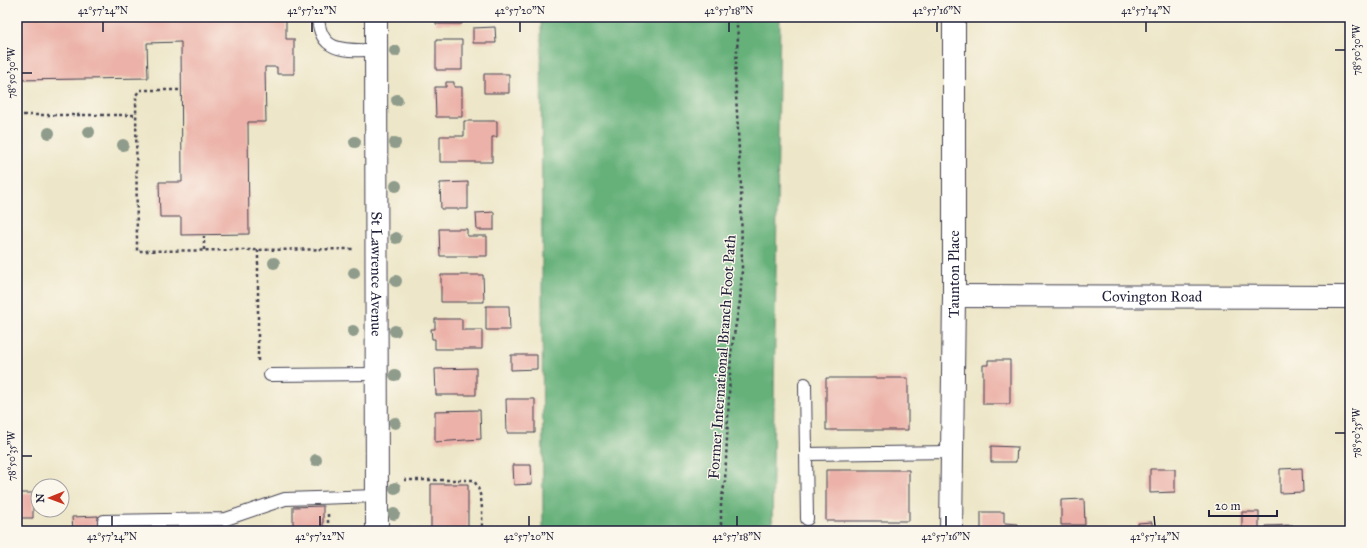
<svg xmlns="http://www.w3.org/2000/svg" width="1367" height="548" font-family="'IM FELL Great Primer',serif">
  <style>
    .forest { fill: #66b17a; stroke: #446a5a }
    .building { fill: #ecb2a9 }
    .lines { fill: none; stroke-linecap: round; stroke-linejoin: round }
    .lane-casing { stroke: #403f50; stroke-width: 14 }
    .street-casing { stroke: #403f50; stroke-width: 24 }
    .path { stroke: #403f50; stroke-width: 2.5; stroke-dasharray: 3 3; stroke-linecap: butt }
    .lane { stroke: #fff; stroke-width: 12 }
    .street { stroke: #fff; stroke-width: 22 }
    .tree { fill: #8f9b8b }
    .ticks { fill: none; stroke: #22223b; stroke-width: 1.5 }
    .labels { text-anchor: middle; dominant-baseline: central; stroke-width: 3; stroke-linejoin: round; paint-order: stroke }
    .street-label { font-size: 15px; fill: #22223b; stroke: #fbf7ec }
    .neatline { fill: none; stroke: #22223b; stroke-width: 1.5 }
    .ticks-label { font-size: 10px; text-anchor: middle; fill: #22223b }
  </style>
  <rect width="100%" height="100%" fill="#fbf7ec"/>
  <filter id="ink" filterUnits="userSpaceOnUse"><feTurbulence type="fractalNoise" baseFrequency=".025" numOctaves="2"/><feDisplacementMap in="SourceGraphic" scale="8" xChannelSelector="R" yChannelSelector="G"/><feConvolveMatrix kernelMatrix="1 2 1 2 8 2 1 2 1" color-interpolation-filters="sRGB"/></filter>
  <filter id="wash" filterUnits="userSpaceOnUse"><feTurbulence type="fractalNoise" baseFrequency=".012" numOctaves="4" result="noise"/><feDisplacementMap in="SourceGraphic" scale="16" xChannelSelector="R" yChannelSelector="G"/><feGaussianBlur stdDeviation="0.9" result="paint"/><feColorMatrix in="noise" values="0 0 0 0 0 0 0 0 0 0 0 0 0 0 0 0 0 1.4 0 .05"/><feComposite in="paint" operator="in"/></filter>
  <g filter="url(#wash)">
    <rect width="100%" height="100%" fill="#ede6c8"/>
    <path class="forest" d="M541,17h239l-8,514h-229z"/>
    <g id="blocks">
      <path class="building" d="M17,17h269v22h8v35h-17v-7h-12l1,55h-18l1,112 -68,1v-18h-21l-1,-35h23l-1,-140 -34,1 1,35 -131,2z
        M436,17h26v7h-26z
        M495,27l1,16h-23v-15z
        M436,40h26v30h-26z
        M484,74h25v19h-25z
        M446,82h8v5h8v30h-26l-1,-30h11z
        M464,121h33v16h-5v25h-52v-26h24z
        M468,182v27h-27l-1,-26z
        M494,212v18h-17l-1,-17z
        M439,229h28v7h20v20h-47z
        M441,275h42l1,27h-43z
        M486,306h23l1,24h-24z
        M435,319h27v11h20v19h-47v-10h-3l-1,-10h4z
        M511,355h26v14l-26,1z
        M988,360h22v44h-27v-39h5z
        M476,368v27h-40l-1,-26z
        M826,378h82v52h-82z
        M506,399h29v34h-28z
        M480,410l1,29 -46,3v-31z
        M991,446l26,1 -1,15h-25z
        M513,465h18l1,19 -18,1z
        M1302,468l1,24 -23,1v-24z
        M1150,469h25v23l-25,1z
        M826,470h83v51h-83z
        M431,484h37v47h-37z
        M17,493h16v25h-16z
        M1084,499l1,26h-24v-25z
        M323,506v25h-30v-24z
        M981,512h23v11l14,1v7h-37z
        M1242,512h17v19h-17z
        M98,516l1,15h-26l-1,-14z
        M1152,522v9h-14v-8z
        M1293,525v6h-27v-5z"/>
    </g>
  </g>
  <g filter="url(#ink)">
    <use href="#blocks" fill-opacity="0" stroke="#403f50" stroke-width="1"/>
    <g class="lines">
      <g class="lane-casing">
        <path id="lane" d="M318,17c2,38 30,33 58,33
          M270,375l107,-1
          M805,384l2,135
          M806,454l146,-2
          M104,531v-10l122,-2 59,-20 92,-3"/>
      </g>
      <g class="street-casing">
        <g id="street">
          <path id="s1" d="M376,17l1,514"/>
          <path id="s2" d="M954,296l396,1"/>
          <path id="s3" d="M951,531l3,-235v-279"/>
        </g>
      </g>
      <path class="path" d="M179,90h-39l-4,5 1,156 218,-2
        M17,115h119
        M204,250v-14
        M258,250v111
        M404,480h69c11,12 9,36 9,51
        M328,514v17
        M721,531v-29l4,-21 6,-129 9,-51 2,-31 -1,-83 -6,-111 3,-39 -2,-20"/>
      <use href="#lane" class="lane"/>
      <use href="#street" class="street"/>
    </g>
    <g class="tree">
      <circle cx="395" cy="51" r="6"/>
      <circle cx="397" cy="100" r="6"/>
      <circle cx="89" cy="132" r="6"/>
      <circle cx="49" cy="133" r="6"/>
      <circle cx="355" cy="142" r="6"/>
      <circle cx="395" cy="143" r="6"/>
      <circle cx="123" cy="145" r="6"/>
      <circle cx="396" cy="186" r="6"/>
      <circle cx="396" cy="238" r="6"/>
      <circle cx="274" cy="263" r="6"/>
      <circle cx="354" cy="273" r="6"/>
      <circle cx="396" cy="281" r="6"/>
      <circle cx="353" cy="331" r="6"/>
      <circle cx="395" cy="331" r="6"/>
      <circle cx="395" cy="375" r="6"/>
      <circle cx="395" cy="423" r="6"/>
      <circle cx="316" cy="460" r="6"/>
      <circle cx="395" cy="488" r="6"/>
      <circle cx="394" cy="514" r="6"/>
    </g>
  </g>
  <path class="ticks" d="M103,22v10M312,22v10M520,22v10M729,22v10M937,22v10M1146,22v10M1335,50h10M22,73h10M1335,433h10M22,456h10M112,516v10M320,516v10M529,516v10M737,516v10M946,516v10M1154,516l1,10"/>
  <g class="labels">
    <g class="street-label">
      <text stroke="none"><textPath href="#s1" startOffset="257">St Lawrence Avenue</textPath></text>
      <text stroke="none"><textPath href="#s3" startOffset="257">Taunton Place</textPath></text>
      <text stroke="none"><textPath href="#s2" startOffset="198">Covington Road</textPath></text>
      <text transform="translate(722 357) rotate(-86)">Former International Branch Foot Path</text>
    </g>
  </g>
  <rect width="1367" height="548" fill="none" stroke="#fbf7ec" stroke-width="44"/>
  <g transform="translate(50 498) rotate(269)"><circle r="19" fill="#fbf7ec" stroke="#a4a2a5"/>
  <path d="M0-3L7 15L0 10L-7 15Z" fill="#c8321e"/>
  <text y="-6" font-size="11" font-weight="bold" text-anchor="middle" fill="#22223b">N</text>
  </g>
  <path d="M1209 510v6h68v-6" fill="none" stroke="#22223b" stroke-width="2"/>
  <text x="1215" y="510" font-size="12" fill="#22223b" stroke="#fbf7ec" stroke-width="3" paint-order="stroke">20 m</text>
  <rect x="22" y="22" width="1323" height="504" class="neatline"/>
  <g class="ticks-label">
    <text x="103" y="14">42°57'24"N</text>
    <text x="312" y="14">42°57'22"N</text>
    <text x="520" y="14">42°57'20"N</text>
    <text x="729" y="14">42°57'18"N</text>
    <text x="937" y="14">42°57'16"N</text>
    <text x="1146" y="14">42°57'14"N</text>
    <text transform="translate(1356 50) rotate(-90)" y="4">78°50'30"W</text>
    <text transform="translate(11 73) rotate(-90)" y="4">78°50'30"W</text>
    <text transform="translate(1356 433) rotate(-90)" y="4">78°50'35"W</text>
    <text transform="translate(11 456) rotate(-90)" y="4">78°50'35"W</text>
    <text x="112" y="540">42°57'24"N</text>
    <text x="320" y="540">42°57'22"N</text>
    <text x="529" y="540">42°57'20"N</text>
    <text x="737" y="540">42°57'18"N</text>
    <text x="946" y="540">42°57'16"N</text>
    <text x="1155" y="540">42°57'14"N</text>
  </g>
</svg>
